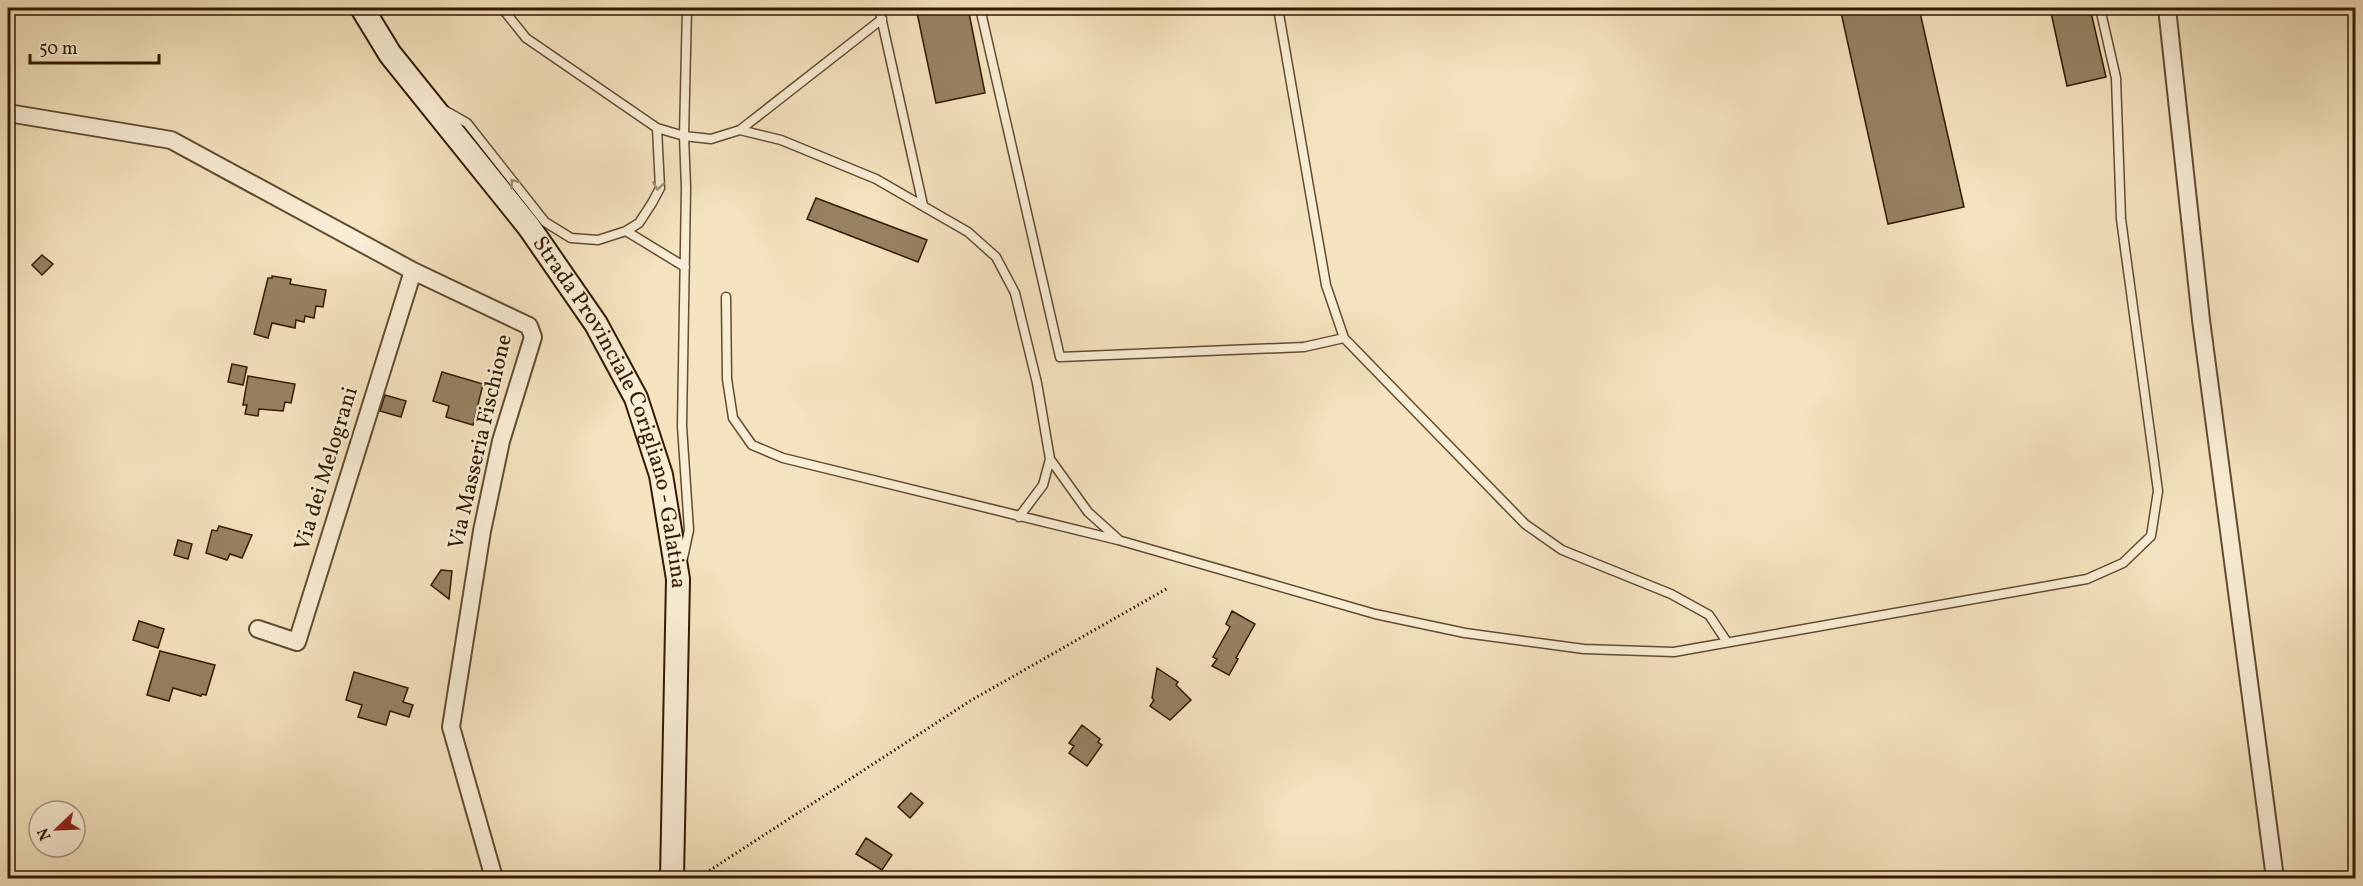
<svg xmlns="http://www.w3.org/2000/svg" width="2363" height="886" font-family="Vollkorn,serif">
  <style>
    .building { fill: #978263; stroke: #321900; stroke-width: 1.5 }
    .lines { fill: none; stroke-linecap: round; stroke-linejoin: round }
    .lane-casing { stroke: #624c30; stroke-width: 11 }
    .street-casing { stroke: #624c30; stroke-width: 20 }
    .secondary-casing { stroke: #321900; stroke-width: 26 }
    .path { stroke: #321900; stroke-width: 3; stroke-dasharray: 1.5 3; stroke-linecap: butt }
    .lane { stroke: #f8edd5; stroke-width: 8 }
    .street { stroke: #f8edd5; stroke-width: 16 }
    .secondary { stroke: #f8edd5; stroke-width: 22 }
    .oneway { stroke: #9f8e75 }
    .labels { text-anchor: middle; dominant-baseline: central; stroke-width: 5; stroke-linejoin: round; paint-order: stroke }
    .street-label { font-size: 22px; fill: #321900; stroke: #f8edd5 }
  </style>
  <rect width="100%" height="100%" fill="#f4e3be"/>
  <filter id="stains"><feTurbulence type="fractalNoise" baseFrequency=".00333" numOctaves="4"/><feColorMatrix values="0 0 0 0 .2 0 0 0 0 .09 0 0 0 0 .02 0 0 0 .5 -.17"/></filter>
  <radialGradient id="worn" r=".72"><stop offset=".6" stop-color="#630" stop-opacity="0"/><stop offset="1" stop-color="#630" stop-opacity=".3"/></radialGradient>
  <path class="building" d="M916,8h52l17,85 -49,10z
    M1840,8h79l45,199 -76,17z
    M2050,8h40l16,69 -39,9z
    M816,198l111,42 -9,22 -111,-43z
    M42,255l11,9 -11,11 -10,-10z
    M272,276l19,3 -1,5 36,6 -3,17 -7,-1 -2,12 -9,-2 -1,6 -8,-2 -1,8 -23,-5 -4,15 -14,-4 14,-56h4z
    M232,364l15,3 -4,18 -15,-3z
    M442,372l41,12 -10,41 -27,-8 3,-11 -16,-5z
    M248,376l47,8 -4,19 -6,-1 -2,9 -24,-2 -1,7 -13,-2 2,-9h-4z
    M385,395l21,6 -5,16 -21,-6z
    M219,526l33,9 -10,23 -12,-4 -3,6 -21,-7 6,-23 5,1z
    M178,540l14,4 -4,15 -14,-4z
    M441,570l11,1 -3,28 -18,-14z
    M1232,611l23,13 -19,34 2,1 -9,16 -17,-9 5,-7 -4,-2 17,-30 -4,-3z
    M139,621l25,8 -6,19 -25,-8z
    M160,651l55,14 -9,30 -4,-1 -1,2 -28,-8 -4,13 -22,-6z
    M1157,668l21,14 -2,3 15,15 -21,20 -20,-14 4,-6 -2,-2z
    M354,672l54,16 -5,14 10,3 -4,12 -19,-6 -4,14 -28,-8 4,-12 -16,-5z
    M1082,725l18,14 -2,3 4,3 -15,21 -18,-13 5,-7 -5,-3z
    M911,793l12,10 -13,15 -12,-11z
    M866,838l26,17 -10,15 -26,-16z"/>
  <g class="lines">
    <g class="lane-casing">
      <path id="lane" d="M502,8l24,30 131,90 27,8 27,3 29,-9 41,10 95,39 92,53 28,25 19,36 22,90 13,76 -7,26 -24,32
        M879,8l44,197
        M980,8l80,349 244,-10 40,-9
        M1278,8l48,277 18,53 181,186 37,26 109,44 38,21 18,27
        M446,111l21,12 78,99 26,16 27,2 28,-9 13,-8 13,-20 8,-15 -3,-60
        M740,130l142,-111
        M626,231l59,36
        M726,297l1,82 6,39 19,27 31,13 335,82 257,74 90,19 119,16 90,3 413,-73 36,-16 28,-27 7,-45 -37,-272 -5,-141 -16,-70
        M1050,459l38,53 30,27
        M683,558l6,-28 -7,-104 4,-238 -2,-52 3,-128"/>
    </g>
    <g class="street-casing">
      <path id="street" d="M2167,8l34,312 74,558
        M8,113l163,27 242,131 116,55 4,11 -32,104 -19,90 -31,196 43,151
        M258,629l39,13 116,-371"/>
    </g>
    <g class="secondary-casing">
      <g id="secondary">
        <path id="s1" d="M362,8l28,46 139,173 67,97 40,74 25,77 17,104 -6,299"/>
      </g>
    </g>
    <path class="path" d="M698,878l272,-177 198,-113"/>
    <use href="#lane" class="lane"/>
    <use href="#street" class="street"/>
    <use href="#secondary" class="secondary"/>
  </g>
  <defs><path id="oneway-chevron" d="M-2-3.5L2.5 0L-2 3.5" fill="none" stroke-width="1.6" stroke-linecap="round" stroke-linejoin="round" transform="scale(1.5)"/></defs>
  <g class="oneway">
    <use href="#oneway-chevron" transform="translate(514 183) rotate(-128)"/>
    <use href="#oneway-chevron" transform="translate(658 186) rotate(99)"/>
  </g>
  <g class="labels">
    <g class="street-label">
      <text stroke="none"><textPath href="#s1" startOffset="482">Strada Provinciale Corigliano - Galatina</textPath></text>
      <text transform="translate(481 442) rotate(-77)">Via Masseria Fischione</text>
      <text transform="translate(327 469) rotate(-73)">Via dei Melograni</text>
    </g>
  </g>
  <rect width="2363" height="886" fill="none" stroke="#f4e3be" stroke-width="30"/>
  <rect x="9" y="9" width="2345" height="868" fill="none" stroke="#321900" stroke-width="3"/>
  <rect x="15" y="15" width="2333" height="856" fill="none" stroke="#321900" stroke-width="1.5"/>
  <g transform="translate(57 829) rotate(247)"><circle r="28" fill="#f8edd5" stroke="#a99880" stroke-width="1.5"/>
  <path d="M0-4.5L10 22L0 15L-10 22Z" fill="#8f2418"/>
  <text y="-9" font-size="16" font-weight="bold" text-anchor="middle" fill="#321900">N</text>
  </g>
  <path d="M30 54v9h129v-9" fill="none" stroke="#321900" stroke-width="3"/>
  <text x="39" y="54" font-size="18" fill="#321900" stroke="#f8edd5" stroke-width="4.5" paint-order="stroke">50 m</text>
  <rect width="100%" height="100%" filter="url(#stains)"/>
  <rect width="100%" height="100%" fill="url(#worn)"/>
</svg>
